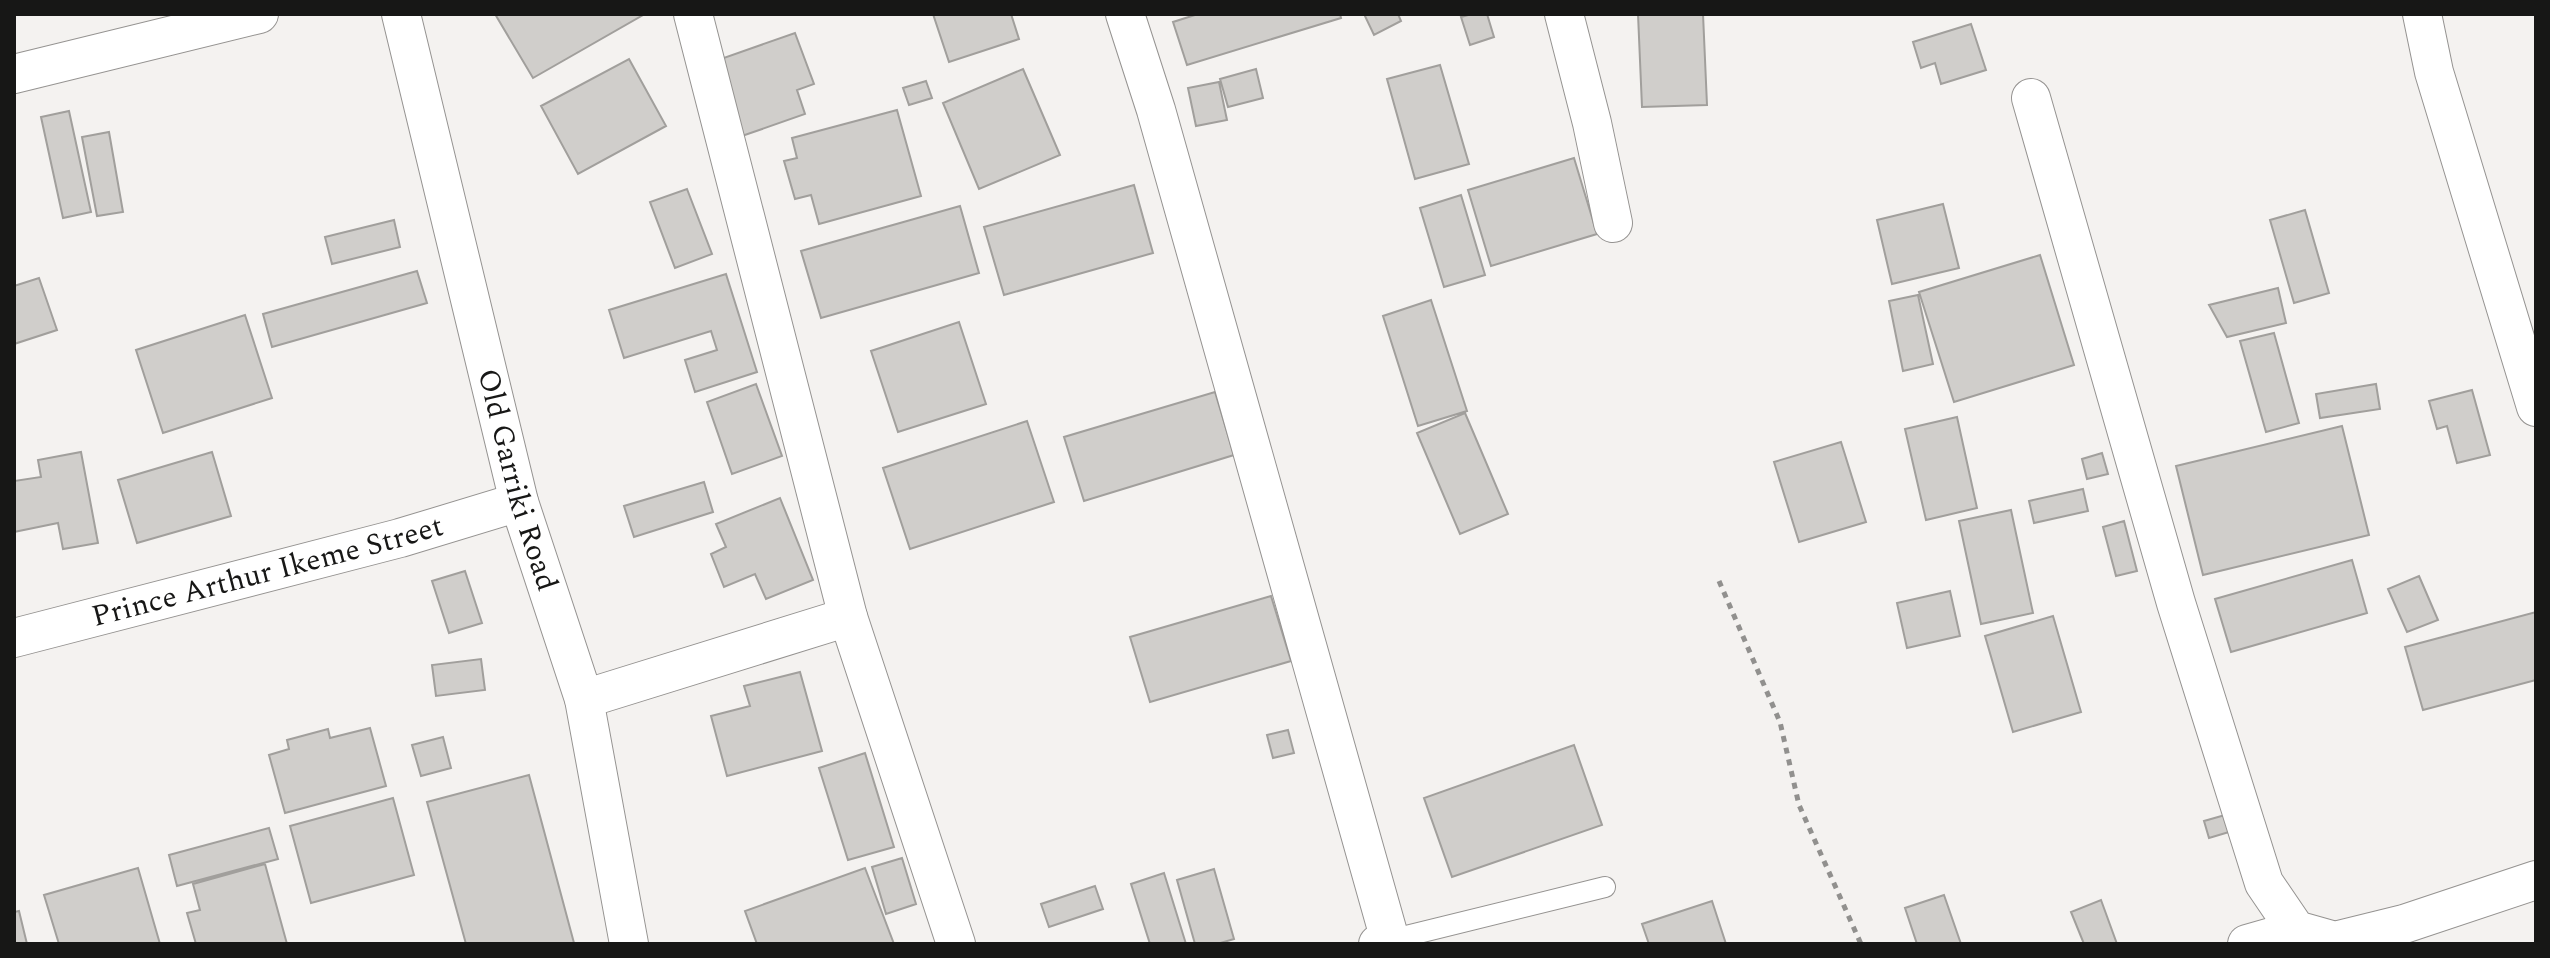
<svg xmlns="http://www.w3.org/2000/svg" width="2550" height="958" font-family="Spectral,serif">
  <style>
    .building { fill: #d0cecb; stroke: #a19f9c; stroke-width: 2 }
    .lines { fill: none; stroke-linecap: round; stroke-linejoin: round }
    .lane-casing { stroke: #959391; stroke-width: 22 }
    .street-casing { stroke: #959391; stroke-width: 40 }
    .path { stroke: #91908e; stroke-width: 5; stroke-dasharray: 6 6; stroke-linecap: butt }
    .lane { stroke: #fff; stroke-width: 20 }
    .street { stroke: #fff; stroke-width: 38 }
    .labels { text-anchor: middle; dominant-baseline: central; stroke-width: 6; stroke-linejoin: round; paint-order: stroke }
    .street-label { font-size: 30px; fill: #171716; stroke: #f4f2f0 }
  </style>
  <rect width="100%" height="100%" fill="#f4f2f0"/>
  <path class="building" d="M495,14h147l1,1 -110,63z
    M933,14h78l8,25 -70,23z
    M1198,14h142l1,4 -154,47 -14,-43z
    M1364,14h34l3,7 -27,14z
    M1472,14h15l7,23 -24,8 -9,-28z
    M1638,14h65l4,91 -65,2z
    M1971,24l15,46 -45,14 -6,-21 -14,5 -8,-26z
    M795,33l19,51 -17,6 8,24 -63,22 -27,-75z
    M629,59l37,67 -88,48 -37,-68z
    M1440,65l29,99 -54,15 -28,-100z
    M1023,69l37,86 -81,34 -36,-86z
    M1256,69l7,29 -35,9 -8,-28z
    M926,81l6,17 -23,7 -6,-17z
    M1219,82l8,38 -31,6 -8,-38z
    M897,110l24,86 -102,28 -8,-29 -16,4 -11,-38 13,-3 -5,-20z
    M69,111l22,101 -28,6 -22,-101z
    M109,132l14,80 -26,4 -15,-79z
    M1574,158l23,76 -106,32 -23,-76z
    M1134,185l19,68 -149,42 -20,-68z
    M687,189l25,65 -37,14 -25,-66z
    M1461,195l24,80 -41,12 -24,-79z
    M1943,204l16,64 -67,16 -15,-64z
    M960,206l19,67 -158,45 -20,-67z
    M2305,210l24,83 -35,10 -24,-83z
    M394,220l6,27 -68,17 -7,-27z
    M2040,255l34,110 -120,37 -35,-110z
    M417,271l10,32 -155,44 -9,-33z
    M726,274l31,98 -62,20 -10,-32 32,-10 -6,-19 -87,27 -15,-48z
    M39,278l18,52 -43,14v-58z
    M2278,288l8,35 -59,14 -18,-32z
    M1918,295l15,69 -30,7 -14,-70z
    M1431,300l36,111 -49,15 -35,-110z
    M245,315l27,83 -109,35 -27,-83z
    M959,322l27,82 -88,28 -27,-81z
    M2274,333l25,90 -33,9 -26,-91z
    M756,384l26,72 -50,18 -25,-72z
    M2376,384l4,25 -60,9 -4,-24z
    M2472,390l18,65 -33,8 -10,-37 -10,3 -8,-28z
    M1215,392l19,63 -150,46 -20,-64z
    M1465,413l43,101 -48,20 -43,-101z
    M1957,417l20,91 -51,12 -21,-91z
    M1027,421l27,81 -144,47 -27,-81z
    M2342,426l27,109 -166,40 -27,-109z
    M1841,442l25,80 -67,20 -25,-80z
    M81,452l17,91 -35,6 -5,-26 -44,9v-51l27,-4 -3,-17z
    M212,452l19,64 -94,27 -19,-63z
    M2102,453l6,21 -21,5 -5,-20z
    M704,482l9,30 -79,25 -10,-31z
    M2083,489l5,22 -54,12 -5,-22z
    M780,498l33,82 -47,19 -11,-25 -31,13 -13,-33 15,-7 -10,-23z
    M2011,510l22,103 -52,11 -22,-103z
    M2124,521l13,50 -21,5 -13,-49z
    M2352,560l15,53 -136,39 -16,-53z
    M465,571l17,52 -33,10 -17,-52z
    M2419,576l19,44 -31,12 -19,-43z
    M1950,591l10,45 -53,12 -10,-45z
    M1271,596l20,65 -141,41 -20,-65z
    M2536,612v68l-113,30 -18,-63z
    M2053,616l28,96 -68,20 -28,-96z
    M481,659l4,31 -49,6 -4,-31z
    M800,672l22,79 -95,25 -16,-60 39,-10 -6,-20z
    M370,728l16,58 -101,27 -16,-58 20,-6 -2,-9 41,-11 2,9z
    M1288,730l6,23 -21,5 -6,-23z
    M443,737l8,31 -30,8 -9,-31z
    M1574,745l28,80 -150,52 -28,-79z
    M865,753l29,94 -46,13 -29,-92z
    M529,775l45,168 -108,1 -39,-142z
    M393,798l21,77 -103,28 -21,-77z
    M2225,815l4,17 -20,6 -5,-17z
    M269,828l9,31 -101,27 -8,-31z
    M902,858l14,46 -30,10 -14,-47z
    M265,864l22,80h-91l-9,-31 13,-3 -7,-26z
    M138,868l22,76h-101l-15,-49z
    M865,868l29,76h-137l-12,-33z
    M1214,869l20,70 -17,5h-22l-18,-64z
    M1164,873l22,71h-36l-19,-60z
    M1095,886l8,23 -54,18 -8,-23z
    M1944,895l17,49h-44l-12,-36z
    M2101,900l16,44h-33l-13,-32z
    M1712,901l14,43h-77l-7,-20z
    M19,911l8,33h-13v-32z"/>
  <g class="lines">
    <g class="lane-casing">
      <path id="lane" d="M1390,940l215,-53"/>
    </g>
    <g class="street-casing">
      <g id="street">
        <path id="s1" d="M401,14l118,488 65,197 45,245"/>
        <path d="M693,14l155,603 108,327"/>
        <path d="M1125,14l31,96 234,830 -12,4"/>
        <path d="M1564,14l28,109 21,100"/>
        <path d="M2422,14l12,58 102,335"/>
        <path d="M14,74l245,-60"/>
        <path d="M2031,98l145,505 88,280 32,47 39,11 69,-17 132,-44"/>
        <path id="s2" d="M14,638l386,-100 119,-36"/>
        <path d="M584,699l264,-82"/>
        <path d="M2247,944l49,-14"/>
      </g>
    </g>
    <path class="path" d="M1719,581l61,141 19,83 62,139"/>
    <use href="#lane" class="lane"/>
    <use href="#street" class="street"/>
  </g>
  <g class="labels">
    <g class="street-label">
      <text stroke="none"><textPath href="#s1" startOffset="480">Old Garriki Road</textPath></text>
      <text stroke="none"><textPath href="#s2" startOffset="262">Prince Arthur Ikeme Street</textPath></text>
    </g>
  </g>
  <rect width="2550" height="958" fill="none" stroke="#171716" stroke-width="32"/>
</svg>
